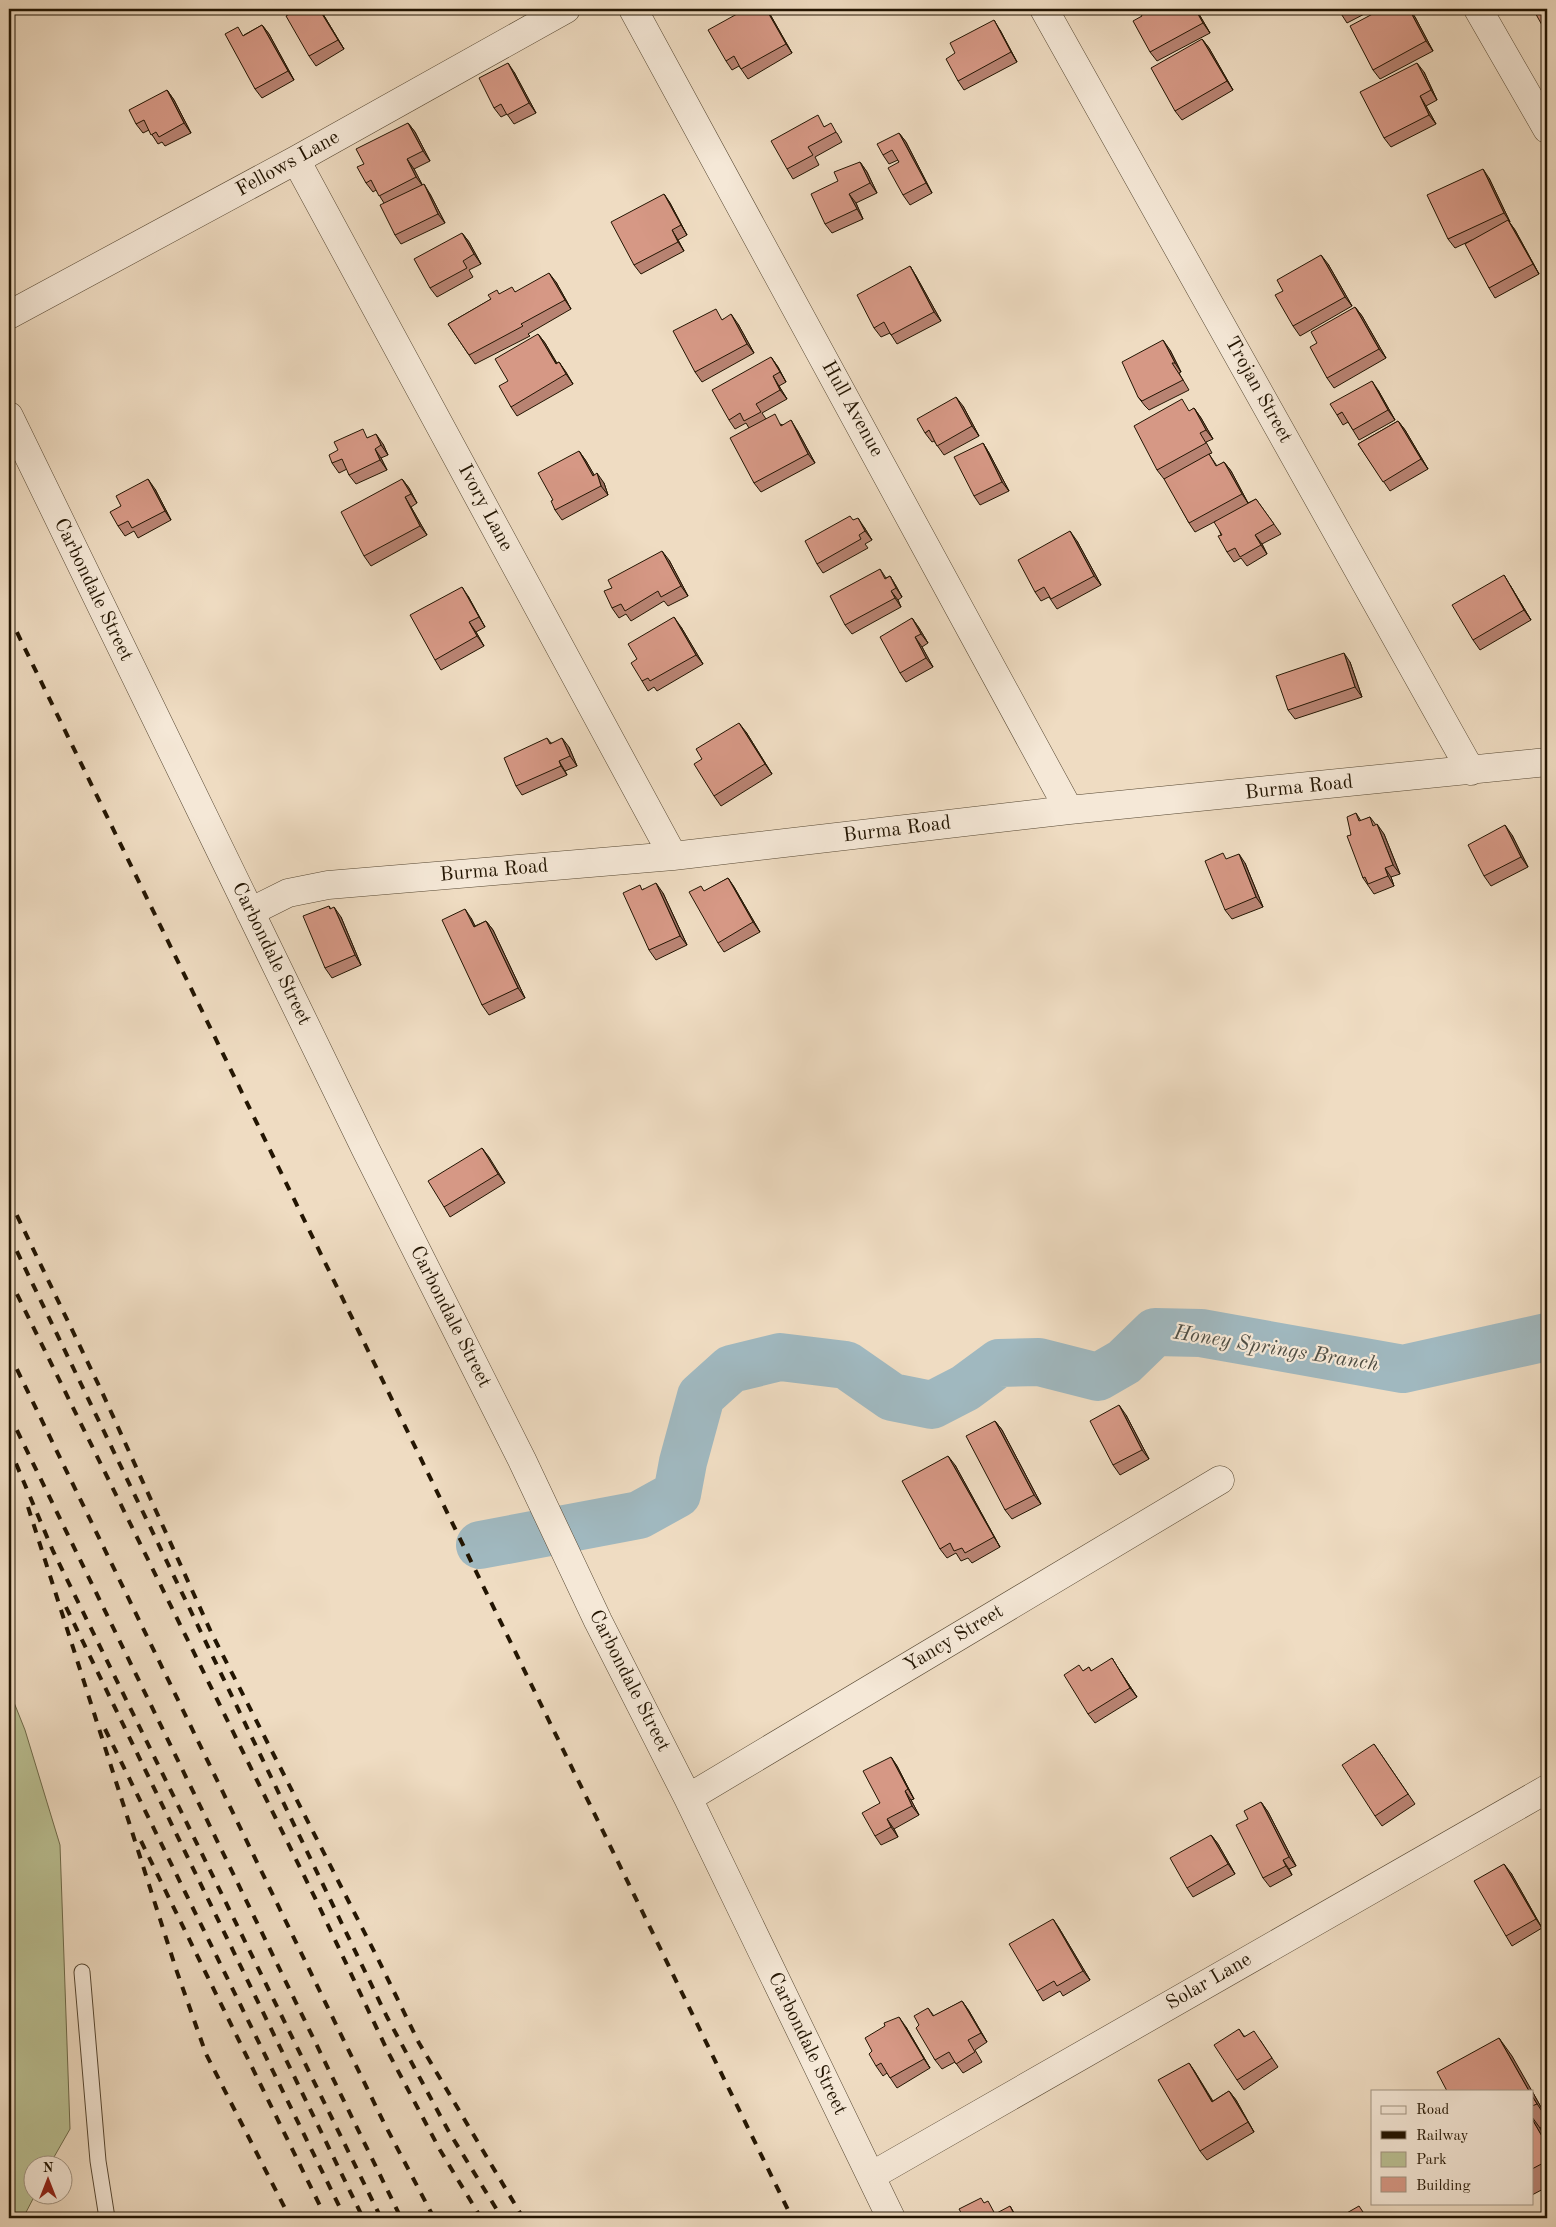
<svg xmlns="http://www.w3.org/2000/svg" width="1556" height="2227" font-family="'Old Standard TT',serif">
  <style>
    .green { fill: #bac093; stroke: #6e6a4a }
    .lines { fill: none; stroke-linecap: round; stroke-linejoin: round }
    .river { stroke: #a0b8bf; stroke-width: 48 }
    .lane-casing { stroke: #564732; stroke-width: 17 }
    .street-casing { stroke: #564732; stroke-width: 29 }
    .lane { stroke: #f5e8d7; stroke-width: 15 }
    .street { stroke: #f5e8d7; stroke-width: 28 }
    .rail { stroke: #231502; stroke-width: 4; stroke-dasharray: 9 9; stroke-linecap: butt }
    .wall { fill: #b88372; stroke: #231502 }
    .shaded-wall { fill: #966a5d; stroke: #231502 }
    .building { fill: #d69885; stroke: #231502 }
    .labels { text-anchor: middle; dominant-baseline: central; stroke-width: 4.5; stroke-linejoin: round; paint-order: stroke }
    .street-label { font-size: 20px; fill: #231502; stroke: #f5e8d7 }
    .water-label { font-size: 21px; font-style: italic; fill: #4f4e44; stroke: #f5e8d7 }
  </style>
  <rect width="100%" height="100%" fill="#efdcc2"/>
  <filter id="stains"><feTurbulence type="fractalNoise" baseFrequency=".004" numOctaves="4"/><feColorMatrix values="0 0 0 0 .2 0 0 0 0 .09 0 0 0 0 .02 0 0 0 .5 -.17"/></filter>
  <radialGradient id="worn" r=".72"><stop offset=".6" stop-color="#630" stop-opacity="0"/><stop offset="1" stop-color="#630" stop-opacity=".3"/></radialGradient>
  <path class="green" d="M9,1690l16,40 35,115 10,284 -20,35h-18v30l3,1 -12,23h-14z"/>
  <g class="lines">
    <path class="river" d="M480,1545l159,-30 38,-21 6,-32 18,-66 30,-27 49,-12 66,8 46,32 40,8 33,-17 34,-25 40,-1 59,15 26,-15 31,-30 46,1 202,36 144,-32"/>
    <g class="lane-casing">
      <path id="lane" d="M82,1972l16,189 9,57"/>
    </g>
    <g class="street-casing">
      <path id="street" d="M633,9l436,801
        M1044,9l427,762
        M1478,9l69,120
        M296,160l377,696
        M9,315l287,-155 270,-151
        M9,416l357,734 156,310 76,161 90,177 203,420
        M250,912l38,-19 40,-8 345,-29 396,-46 478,-48
        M688,1798l532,-318
        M871,2176l676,-387"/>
    </g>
    <use href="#lane" class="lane"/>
    <use href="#street" class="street"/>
    <path class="rail" d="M9,616l783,1602
      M9,1199l93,193 109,240 166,325 42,86 104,175
      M9,1235l378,782 62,115 53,86
      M9,1278l309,626 70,148 52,98 41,68
      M9,1353l375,770 50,95
      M9,1414l392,804
      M9,1447l44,104 328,667
      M28,1507l148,462 30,85 84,164
      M66,1607l297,611
      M105,1729l240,489
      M141,1841l185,377"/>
  </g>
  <path class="wall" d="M320,9l24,40 -28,17 -7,-10z
    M767,9l25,44 -44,26 -9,-13 -7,4 -6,-9z
    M1196,9l14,24 -53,28 -7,-9z
    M1338,9h36l-27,14z
    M1382,9h17l2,3 8,-3 6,8 18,34 -53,28 -7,-9z
    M262,25l7,9 25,46 -32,18 -7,-9 -11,-54z
    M1000,30l17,32 -53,28 -6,-9 -3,-28z
    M1202,39l7,9 24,42 -51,30 -7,-9z
    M514,72l22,41 -22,11 -7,-10 -6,3 -7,-9z
    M1424,72l13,28 -11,6 10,18 -45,23 -7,-9z
    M167,90l7,10 17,33 -26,13 -3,-4 -4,2 -9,-14 -6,3 -7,-9z
    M408,123l7,9 15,29 -16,8 8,16 8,9 15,29 -44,21 -6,-9 -11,-32 -8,-13 -3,2 -7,-9 -2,-19z
    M825,126l12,7 5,9 -27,15 4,8 -26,14 -6,-10z
    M899,133l7,9 26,51 -22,12 -7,-10 -4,-33 -1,-2 -9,4 -6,-9z
    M860,162l7,10 10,21 -21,10 7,16 -31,14 -7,-9 13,-43z
    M1489,178l21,44h-1l6,8 24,44 -44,24 -6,-10 -17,-48 -17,8 -7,-9z
    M664,194l6,9 17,32 -9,5 6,11 -43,23 -7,-9z
    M462,233l7,9 12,22 -12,6 4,7 -36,20 -7,-9z
    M1328,264l24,42 -52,30 -7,-10z
    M910,266l6,10 25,45 -44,23 -7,-11 -9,4 -7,-9z
    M556,282l15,27 -43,25 2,2 -55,28 -27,-40 52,-30 15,-2z
    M1355,307l7,9 24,42 -52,30 -7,-10 -10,-35z
    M723,319l15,5 16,29 -52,29 -7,-10z
    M538,334l7,9 12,20 2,-1 14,22 -56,32 -6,-9 -3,-26z
    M1170,350l11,22 -2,1 10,17 -40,20 -4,-4 -7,-9z
    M771,357l7,10 8,15 -7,4 8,13 -25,14 4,6 31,11 18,33 -54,29 -7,-9 -5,-55 -3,-5 -11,6 -6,-9z
    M1378,390l17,30 -36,20 -11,-18 -5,3 -6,-10z
    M963,406l16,30 -35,19 -10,-14 -2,1 -7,-9z
    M1194,408l7,10 12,21 -7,3 6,11 -3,1 8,12 7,-4 7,9 17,32 8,-4 25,35 -19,10 5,10 -20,12 -6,-8 -7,4 -7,-10 -11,-31 -21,11 -6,-9 -24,-44h-1l-7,-9 33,-59z
    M1398,421l7,9 23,39 -38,22 -32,-47z
    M369,437l14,7 5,11 -7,3 6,12 -31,14 -7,-9 -2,-6 -8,4 -7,-10z
    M983,443l6,10 20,38 -29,14 -6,-9z
    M579,451l7,10 8,14 10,8 4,12 -46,25 -7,-10 -2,-10z
    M402,479l7,9 8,15 -6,4 16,28 -56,31 -7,-10z
    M155,489l16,31 -33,18 -4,-7 -9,5 -7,-10z
    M853,520l11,7 8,13 -7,4 3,4 -45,25 -6,-9z
    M1077,541l24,44 -44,24 -8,-12 -8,4 -6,-9z
    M669,560l19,36 -20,10 -4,-5 -33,20 -5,-7 -7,4 -7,-10z
    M880,569l6,9 4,-2 6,10 6,11 -4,3 3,7 -49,27 -7,-9z
    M1510,585l21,35 -51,30 -7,-10z
    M468,596l17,31 -9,5 8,14 -43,24 -6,-10z
    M912,618l7,10 9,15 -6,4 11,20 -27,15 -6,-9z
    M681,627l22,37 -46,27 -3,-4 -6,4 -6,-10z
    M1350,662l12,35 -67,22 -7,-9z
    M746,732l26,42 -51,32 -7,-10z
    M547,738l4,5 18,4 8,19 -12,5 2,4 -45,20 -6,-9z
    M1356,813l5,8 9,-4 6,8 8,9 16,40 -9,3 3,9 -20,8 -11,-16 -12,-43z
    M1512,835l16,32 -37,19 -7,-10z
    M1245,863l18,44 -31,12 -7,-9z
    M728,878l6,9 26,45 -36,20 -6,-9 -13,-52z
    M643,889l20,4 24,52 -31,15 -7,-10z
    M329,906l2,3 10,8 20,48 -29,13 -7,-10z
    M471,918l4,8 11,-5 7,9 32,68 -36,17 -7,-10z
    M482,1148l23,35 -55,34 -6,-10z
    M1126,1415l23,44 -29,16 -7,-10z
    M995,1421l7,9 39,74 -29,15 -7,-9z
    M955,1465l45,82 -28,16 -4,-5 -7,3 -5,-8 -9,5 -7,-9z
    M1089,1667l2,4 27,-3 19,29 -42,26 -7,-9 -5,-43z
    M1374,1744l41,60 -33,22 -7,-10z
    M891,1757l6,9 17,33 -3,1 8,15 -25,14 4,8 -17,8 -6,-9 5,-33z
    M1261,1802l7,10 28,54 -7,3 3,6 -22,12 -7,-9 -15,-59z
    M1211,1835l7,9 17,30 -42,23 -6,-9z
    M1511,1873l31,55 -30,18 -6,-10z
    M1053,1919l6,9 31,52 -27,16 -3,-5 -17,10 -6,-10z
    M962,2001l7,10 18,31 -12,8 7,12 -19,11 -8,-11 -13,7 -7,-9 -16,-35 9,-17 6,8z
    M906,2027l24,41 -33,20 -10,-15 -4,3 -7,-10z
    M1239,2029l5,7 16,4 18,27 -34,23 -7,-10z
    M1189,2063l6,9 18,29 16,-10 7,9 18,32 -47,28 -7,-9z
    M1532,2091l15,27v6l-7,4 7,13v46l-15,8z"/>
  <path class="shaded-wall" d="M319,9h1l24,40 -6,-9z
    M766,9h1l25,44 -6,-9z
    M1195,9h1l14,24 -7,-10z
    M1409,9l6,8 18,34 -7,-10z
    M994,20l6,10 17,32 -6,-10z
    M262,25l7,9 25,46 -6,-9z
    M1202,39l7,9 24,42 -6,-9z
    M508,63l6,9 22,41 -7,-10z
    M1417,63l7,9 13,28 -6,-10z
    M167,90l7,10 17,33 -7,-10z
    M1420,96l6,10 10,18 -7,-9z
    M408,123l7,9 15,29 -7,-10z
    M899,133l7,9 26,51 -6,-10z
    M407,159l7,10 9,17 -7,-9z
    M860,162l7,10 10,21 -7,-10z
    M1483,169l6,9 21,44 -6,-9z
    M424,184l6,10 15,29 -7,-9z
    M664,194l6,9 17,32 -6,-10z
    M849,194l7,9 7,16 -6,-10z
    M1508,220l7,10 24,44 -6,-10z
    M672,230l6,10 6,11 -6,-9z
    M462,233l7,9 12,22 -7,-10z
    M1321,255l7,9 24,42 -7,-9z
    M910,266l6,10 25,45 -7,-9z
    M549,273l7,9 15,27 -6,-9z
    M1355,307l7,9 24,42 -7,-9z
    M731,314l7,10 16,29 -7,-9z
    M538,334l7,9 17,30 -6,-9z
    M1163,340l7,10 11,22 -6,-9z
    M771,357l7,10 8,15z
    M559,362l7,10 7,12 -7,-10z
    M773,376l6,10 8,13 -7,-9z
    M1372,381l6,9 17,30 -7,-10z
    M956,397l7,9 16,30 -7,-10z
    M1194,408l7,10 12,21 -7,-9z
    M791,420l6,10 18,33 -7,-9z
    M1398,421l7,9 23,39 -7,-10z
    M376,434l7,10 5,11 -7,-10z
    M983,443l6,10 20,38 -7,-9z
    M375,449l6,9 6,12 -7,-10z
    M579,451l7,10 14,24 -7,-9z
    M1224,462l7,9 17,32 -6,-9z
    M597,473l7,10 4,12 -7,-9z
    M148,479l7,10 16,31 -6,-9z
    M402,479l7,9 8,15 -6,-9z
    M405,497l6,10 16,28 -7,-9z
    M858,518l6,9 8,13 -7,-9z
    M1070,531l7,10 24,44 -7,-9z
    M1255,535l7,9 5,10 -6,-9z
    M662,551l7,9 19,36 -7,-10z
    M1504,575l27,45 -7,-10z
    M890,576l6,10 6,11 -6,-9z
    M462,587l6,9 17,31 -6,-10z
    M891,591l7,9 3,7 -6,-9z
    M674,617l7,10 22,37 -7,-9z
    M912,618l7,10 9,15 -7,-9z
    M469,622l7,10 8,14 -7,-10z
    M915,637l7,10 11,20 -7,-9z
    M1344,653l6,9 12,35 -7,-10z
    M739,723l7,9 26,42 -7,-10z
    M562,738l7,9 8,19 -7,-10z
    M559,761l6,10 2,4 -6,-9z
    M1377,824l7,10 16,40 -7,-9z
    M1505,825l7,10 16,32 -7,-10z
    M1239,854l6,9 18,44 -7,-10z
    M1385,868l6,9 3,9 -6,-10z
    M728,878l6,9 26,45 -7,-10z
    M656,883l7,10 24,52 -7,-9z
    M334,907l7,10 20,48 -6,-10z
    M465,909l6,9 9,18 -6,-9z
    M486,921l7,9 32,68 -7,-10z
    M482,1148l7,9 16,26 -7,-9z
    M1119,1405l7,10 23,44 -7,-9z
    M995,1421l7,9 39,74 -7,-9z
    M948,1456l7,9 45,82 -6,-10z
    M1112,1658l6,10 19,29 -7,-9z
    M891,1757l6,9 17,33 -6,-10z
    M905,1791l6,9 8,15 -7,-9z
    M1261,1802l7,10 28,54 -7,-9z
    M887,1819l7,10 4,8 -7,-10z
    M1211,1835l7,9 17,30 -7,-10z
    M1283,1860l6,9 3,6 -6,-9z
    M1504,1864l7,9 31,55 -6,-9z
    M1053,1919l6,9 31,52 -7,-9z
    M962,2001l7,10 18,31 -6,-9z
    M899,2017l7,10 24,41 -6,-9z
    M1499,2038l13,18 20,35h-3z
    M1189,2063l6,9 23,39 -6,-9z
    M1229,2091l7,9 18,32 -6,-10z
    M1532,2091l15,27v1l-15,-23z
    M1532,2117l8,11 7,13v4l-15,-26z
    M1010,2206l6,10 2,2h-2z"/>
  <path class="building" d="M298,9h21l19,31 -29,16 -23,-40z
    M746,9h20l20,35 -45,25 -7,-13 -8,5 -18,-31z
    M1138,9h57l8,14 -53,29 -17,-31 9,-5z
    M1338,9h11l-9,5z
    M1382,9h16l2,4 6,-4h3l17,32 -53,29 -23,-44z
    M1533,9h14v25z
    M994,20l17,32 -53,29 -12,-22 9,-6 -5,-10z
    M262,25l26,46 -33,18 -30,-55 13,-7 5,9z
    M1202,39l25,42 -52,30 -24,-43z
    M508,63l21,40 -22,12 -6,-11 -7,4 -15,-30z
    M1417,63l14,27 -11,6 9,19 -45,23 -24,-46z
    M167,90l17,33 -25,14 -3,-5 -5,3 -7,-15 -8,4 -7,-14z
    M818,115l6,12 7,-4 5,9 -28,15 5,8 -26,14 -16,-28z
    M408,123l15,28 -16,8 9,18 -37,19 -8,-16 -5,3 -9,-16 7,-3 -8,-15z
    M899,133l27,50 -23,12 -15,-27 11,-6 -7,-12 -9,5 -6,-11z
    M860,162l10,21 -21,11 8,15 -32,15 -14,-30 27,-13 -4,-9z
    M1483,169l21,44 -56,26 -21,-44z
    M424,184l14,30 -43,21 -15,-30z
    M664,194l17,31 -9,5 6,12 -44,23 -23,-43z
    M1508,220l25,44 -44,24 -24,-44z
    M462,233l12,21 -11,7 4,7 -37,20 -16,-29z
    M1321,255l24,42 -52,29 -18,-31 8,-4 -6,-11z
    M910,266l24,46 -43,23 -7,-13 -10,6 -17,-33z
    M549,273l16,27 -44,24 2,2 -54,29 -21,-31 43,-25 -3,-4 9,-5 2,4 13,-7 3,5z
    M1355,307l24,42 -52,29 -17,-31 7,-4 -6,-11z
    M716,309l6,11 9,-6 16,30 -52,28 -22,-41z
    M538,334l18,30 3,-2 7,12 -55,33 -12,-21 9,-5 -13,-22z
    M1163,340l12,23h-3l11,17 -41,21 -4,-4 -16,-35z
    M771,357l9,15 -7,4 7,14 -24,14 5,8 -17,9 -4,-8 -11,7 -17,-30z
    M1372,381l16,29 -35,20 -11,-18 -5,3 -7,-11z
    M956,397l16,29 -35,20 -8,-16 -4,3 -8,-14z
    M1182,399l7,12 5,-3 12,22 -6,3 6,10 -49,27 -23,-44z
    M775,414l6,12 10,-6 17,34 -54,29 -24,-45z
    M1398,421l23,38 -38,23 -25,-38z
    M363,429l4,9 9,-4 5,11 -6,4 5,11 -31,15 -7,-16 -10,4 -3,-8 9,-5 -4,-8z
    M983,443l19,39 -28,14 -20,-39z
    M579,451l14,25 4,-3 4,13 -46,24 -4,-9 2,-1 -15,-27z
    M1209,454l7,12 8,-4 18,32 -53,29 -25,-44z
    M148,479l17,32 -33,17 -4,-7 -10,5 -8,-14 11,-6 -5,-10z
    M402,479l9,15 -6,3 15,29 -56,30 -23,-44z
    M1256,499l18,25 -19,11 6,10 -21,12 -5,-9 -8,4 -9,-16 4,-1 -8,-13z
    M850,516l3,4 5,-2 7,13 -6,4 2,4 -44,25 -12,-23z
    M1070,531l24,45 -43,23 -7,-12 -9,5 -17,-32z
    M662,551l19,35 -20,11 -3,-6 -33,20 -4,-7 -9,4 -8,-17 8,-3 -4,-8z
    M880,569l5,10 5,-3 6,12 -5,3 4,7 -50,27 -15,-29z
    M1504,575l20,35 -51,30 -21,-35z
    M462,587l17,30 -10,5 8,14 -42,24 -25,-45z
    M674,617l22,38 -46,26 -2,-3 -6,3 -11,-18 6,-4 -9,-15z
    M912,618l9,16 -6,3 11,21 -26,15 -20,-36z
    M1344,653l11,34 -67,23 -12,-34z
    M739,723l26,41 -51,32 -20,-32 8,-5 -6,-10z
    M547,738l3,6 12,-6 8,18 -11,5 2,5 -45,20 -12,-28z
    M1356,813l3,8 11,-4 3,9 4,-2 16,41 -8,3 3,8 -20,8 -3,-7 -2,1 -16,-42 4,-1 -4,-18z
    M1505,825l16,32 -37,19 -16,-31z
    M1223,853l3,6 13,-5 17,43 -31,13 -20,-49z
    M728,878l25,44 -35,21 -29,-51 12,-6 3,5z
    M656,883l24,53 -31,14 -26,-57 17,-8 2,5z
    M329,906l1,3 4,-2 21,48 -30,13 -22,-52z
    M465,909l9,18 12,-6 32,67 -36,17 -40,-85z
    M482,1148l16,26 -54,33 -16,-26z
    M1119,1405l23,45 -29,15 -23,-44z
    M995,1421l39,74 -29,15 -39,-74z
    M948,1456l46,81 -29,16 -3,-5 -8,3 -4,-8 -10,6 -38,-68z
    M1112,1658l18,30 -42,26 -24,-39 15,-10 4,6 6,-4 2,4z
    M1374,1744l34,50 -33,22 -33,-51z
    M891,1757l17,32 -3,2 7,15 -25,13 4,8 -16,9 -13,-23 18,-10 -17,-32z
    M1261,1802l28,55 -6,3 3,6 -23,12 -27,-53 12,-6 -4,-8z
    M1211,1835l17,29 -41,24 -17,-30z
    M1504,1864l32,55 -30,17 -32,-55z
    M1053,1919l30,52 -26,15 -3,-5 -17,10 -28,-47z
    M962,2001l19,32 -13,7 7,12 -19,12 -7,-12 -14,8 -19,-32 3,-3 -5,-9 14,-8 5,8z
    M899,2017l25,42 -34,19 -9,-15 -5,3 -7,-12 3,-3 -7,-13 20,-12 -1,-3z
    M1239,2029l5,8 10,-6 18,27 -35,22 -23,-35z
    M1499,2038l30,53h-82l-10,-19z
    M1189,2063l23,39 17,-11 19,31 -48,29 -42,-71z
    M1532,2096l5,8 -5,2z
    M1532,2119l15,26v16l-15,8z
    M981,2198l3,5 4,-2 7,13 15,-8 6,12h-52l-5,-9z
    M1359,2206l8,12h-29z"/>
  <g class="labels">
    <g class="street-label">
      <text transform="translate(288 164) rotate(-29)">Fellows Lane</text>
      <text transform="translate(1258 390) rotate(61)">Trojan Street</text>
      <text transform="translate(852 409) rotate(61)">Hull Avenue</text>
      <text transform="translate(485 508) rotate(62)">Ivory Lane</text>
      <text transform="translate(93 590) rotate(64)">Carbondale Street</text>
      <text transform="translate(1299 788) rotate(-6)">Burma Road</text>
      <text transform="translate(897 830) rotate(-7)">Burma Road</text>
      <text transform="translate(494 871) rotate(-5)">Burma Road</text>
      <text transform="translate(271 954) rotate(64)">Carbondale Street</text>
      <text transform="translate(450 1317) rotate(63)">Carbondale Street</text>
      <text transform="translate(954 1639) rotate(-31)">Yancy Street</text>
      <text transform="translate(629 1681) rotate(63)">Carbondale Street</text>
      <text transform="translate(1209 1982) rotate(-30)">Solar Lane</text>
      <text transform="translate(807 2044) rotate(64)">Carbondale Street</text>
    </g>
    <g class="water-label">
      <text transform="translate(1276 1349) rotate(9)">Honey Springs Branch</text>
    </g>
  </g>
  <rect width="1556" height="2227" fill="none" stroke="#efdcc2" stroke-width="30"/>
  <rect x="10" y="10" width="1536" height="2207" fill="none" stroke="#231502" stroke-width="2.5"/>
  <rect x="15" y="15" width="1526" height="2197" fill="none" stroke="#231502"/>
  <rect x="1371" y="2090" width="162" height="115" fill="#f5e8d7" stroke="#a19482"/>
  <rect x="1381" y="2106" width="25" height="8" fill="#f5e8d7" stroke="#a19482"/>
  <text x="1416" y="2114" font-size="15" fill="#231502">Road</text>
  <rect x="1381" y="2131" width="25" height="8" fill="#231502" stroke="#a19482"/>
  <text x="1416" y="2140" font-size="15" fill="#231502">Railway</text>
  <rect x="1381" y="2152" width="25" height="15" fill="#bac093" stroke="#a19482"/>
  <text x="1416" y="2164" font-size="15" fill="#231502">Park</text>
  <rect x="1381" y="2177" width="25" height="15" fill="#d69885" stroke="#a19482"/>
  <text x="1416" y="2190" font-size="15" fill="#231502">Building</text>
  <g transform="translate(48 2180)"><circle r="24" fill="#f5e8d7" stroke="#a19482"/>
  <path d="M0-4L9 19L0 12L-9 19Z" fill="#8f2418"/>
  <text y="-8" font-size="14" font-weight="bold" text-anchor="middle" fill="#231502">N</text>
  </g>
  <rect width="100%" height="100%" filter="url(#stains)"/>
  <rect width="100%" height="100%" fill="url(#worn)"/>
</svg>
